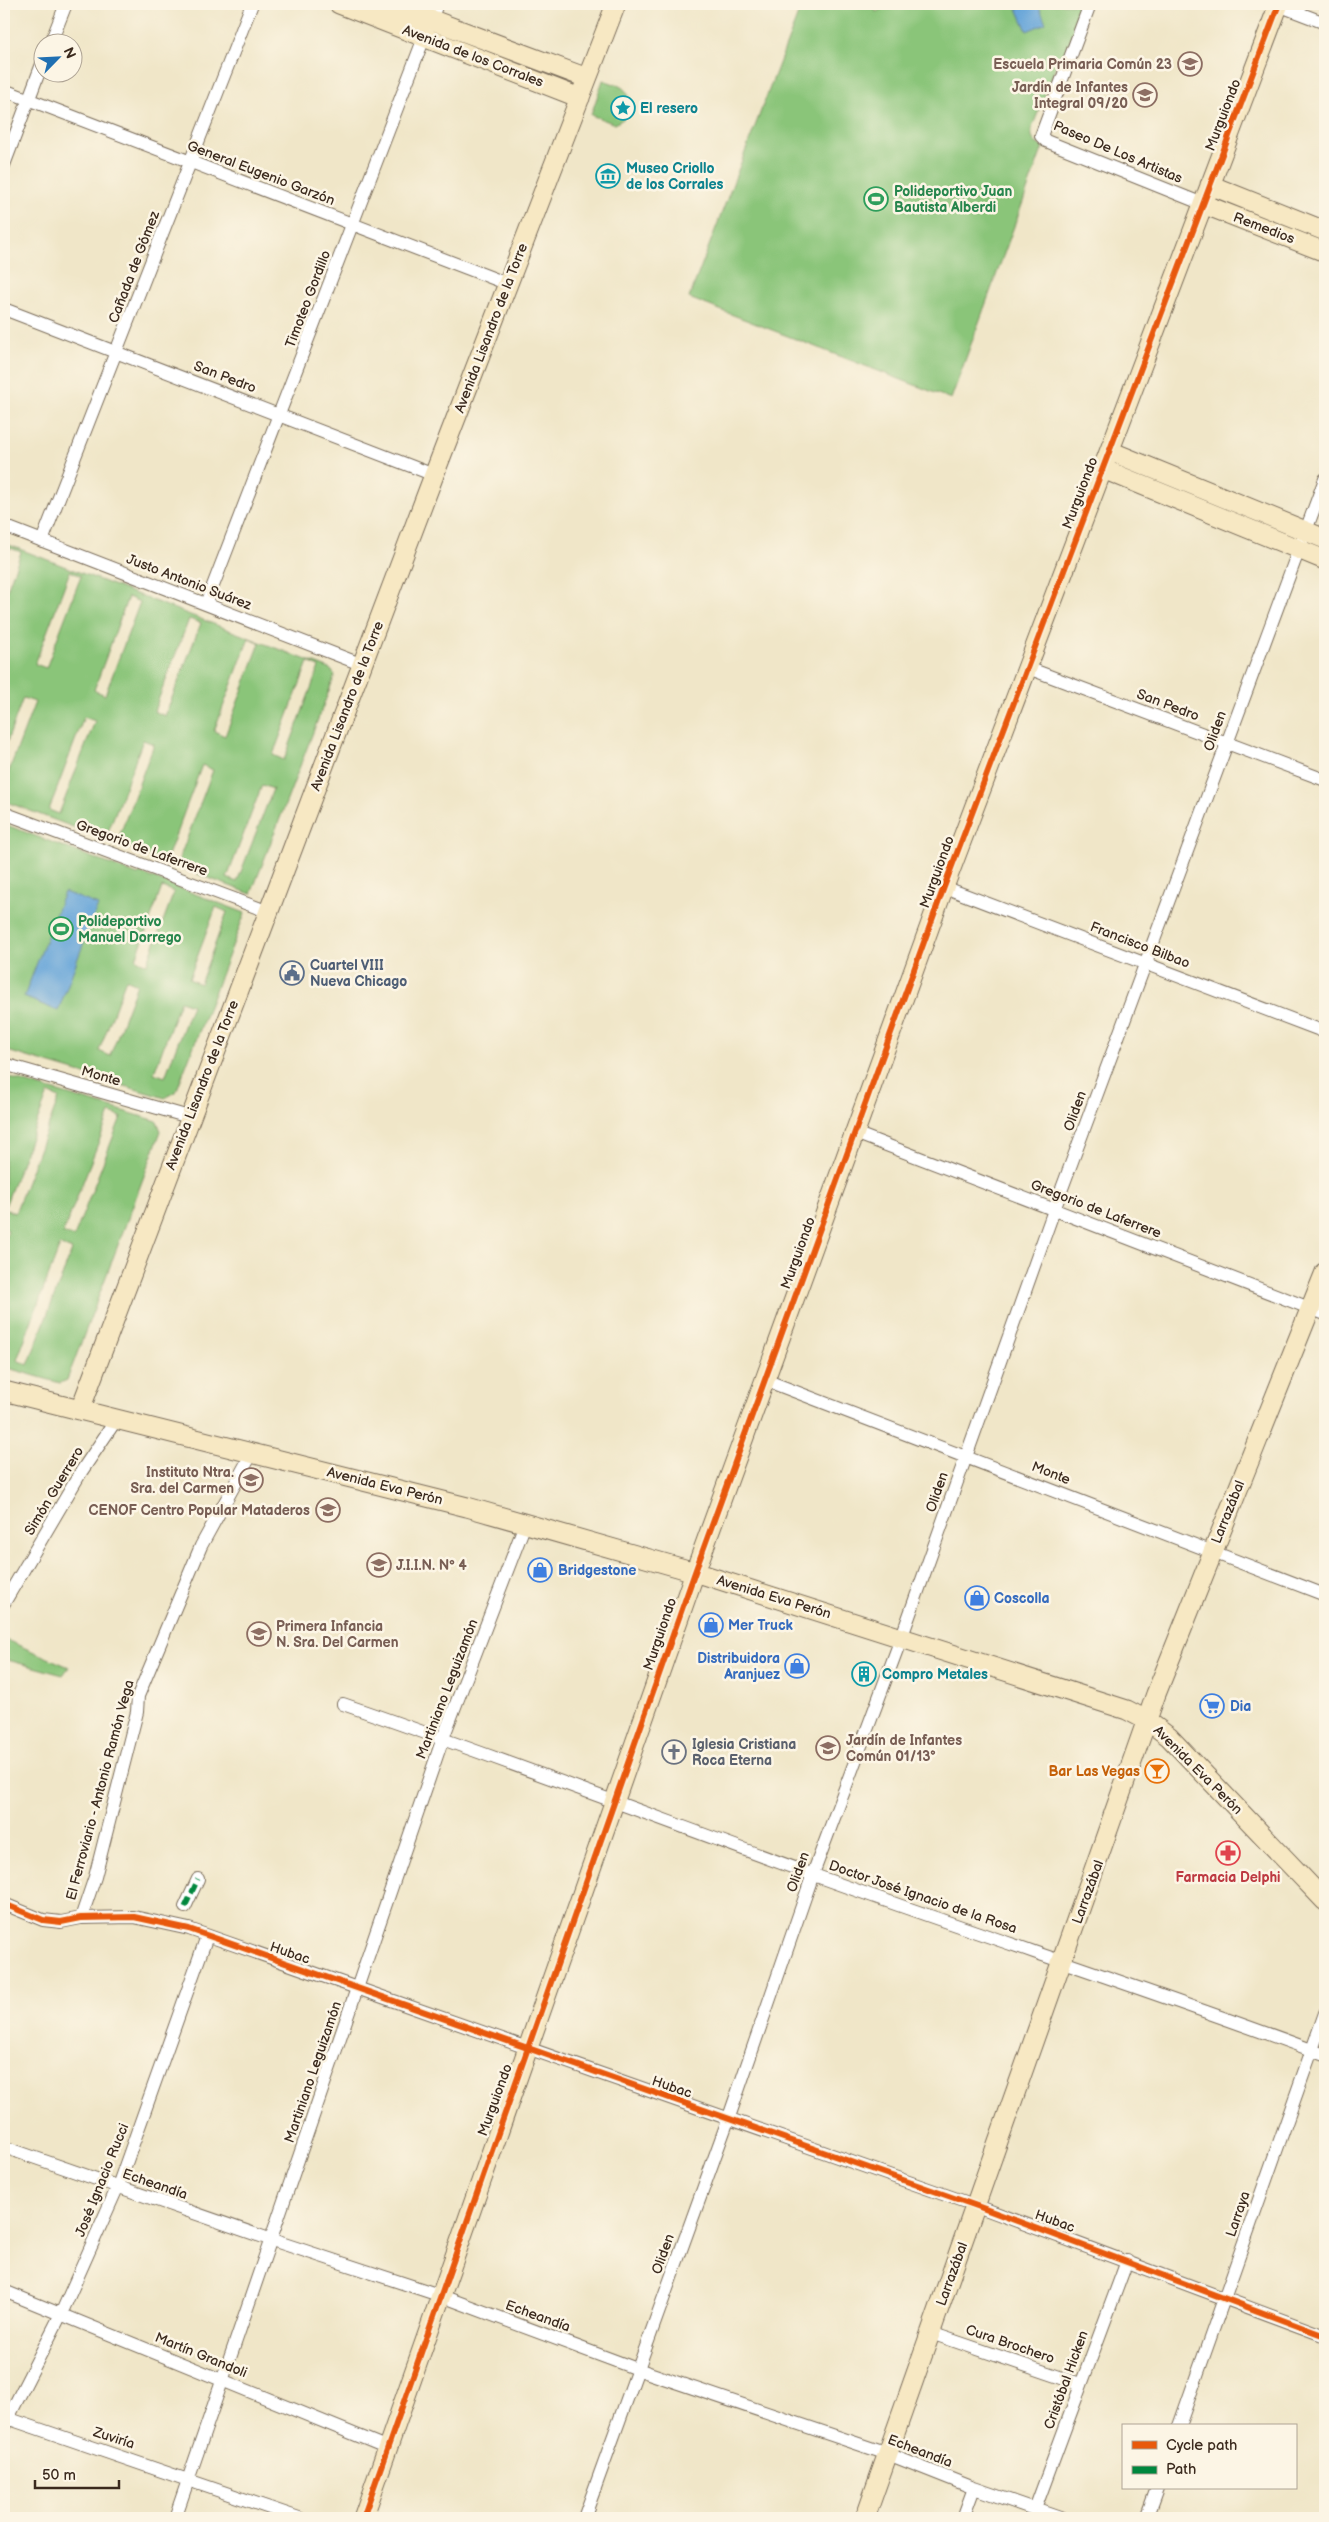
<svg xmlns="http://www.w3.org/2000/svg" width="1329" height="2522" font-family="'Balsamiq Sans',sans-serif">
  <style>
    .green { fill: #8ac579; stroke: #62784c; fill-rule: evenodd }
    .water { fill: #67a6d9; stroke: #51687c }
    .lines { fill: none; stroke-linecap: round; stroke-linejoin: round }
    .street-casing { stroke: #7a6c5a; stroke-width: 14 }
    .secondary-casing { stroke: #7a6c5a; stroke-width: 21 }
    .street { stroke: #fff; stroke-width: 12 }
    .secondary { stroke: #f7e8c3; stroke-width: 19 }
    .quiet { stroke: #00873e; stroke-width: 5; stroke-dasharray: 10 5; stroke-linecap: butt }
    .cycleway-casing { stroke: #fcf5e5; stroke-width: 9 }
    .cycleway { stroke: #e8590c; stroke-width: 6 }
    .labels { text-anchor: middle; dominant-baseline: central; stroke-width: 5; stroke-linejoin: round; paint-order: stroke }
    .street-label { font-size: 14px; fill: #3b2a1e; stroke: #fcf5e5 }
    .education-label { font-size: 14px; font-weight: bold; fill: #785e54; stroke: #fcf5e5; text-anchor: end }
    .culture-label { font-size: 14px; font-weight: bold; fill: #0d838f; stroke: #fcf5e5; text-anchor: start }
    .leisure-label { font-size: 14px; font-weight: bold; fill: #27864d; stroke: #fcf5e5; text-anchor: start }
    .service-label { font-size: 14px; font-weight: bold; fill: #4e5e75; stroke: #fcf5e5; text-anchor: start }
    .shop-label { font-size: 14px; font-weight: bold; fill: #366cbe; stroke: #fcf5e5; text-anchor: start }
    .worship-label { font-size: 14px; font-weight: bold; fill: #5b616d; stroke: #fcf5e5; text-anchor: start }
    .food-label { font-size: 14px; font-weight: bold; fill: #c56008; stroke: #fcf5e5; text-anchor: end }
    .health-label { font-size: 14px; font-weight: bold; fill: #be3a42; stroke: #fcf5e5 }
  </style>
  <rect width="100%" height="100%" fill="#fcf5e5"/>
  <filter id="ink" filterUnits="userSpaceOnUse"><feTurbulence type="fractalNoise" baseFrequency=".02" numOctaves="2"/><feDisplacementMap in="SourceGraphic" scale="10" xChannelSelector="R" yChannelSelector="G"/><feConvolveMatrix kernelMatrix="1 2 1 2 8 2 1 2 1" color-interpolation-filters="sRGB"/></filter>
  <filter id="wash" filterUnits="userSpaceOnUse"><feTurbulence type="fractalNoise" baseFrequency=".0096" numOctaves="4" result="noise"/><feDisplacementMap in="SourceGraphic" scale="20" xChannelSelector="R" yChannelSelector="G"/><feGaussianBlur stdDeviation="1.12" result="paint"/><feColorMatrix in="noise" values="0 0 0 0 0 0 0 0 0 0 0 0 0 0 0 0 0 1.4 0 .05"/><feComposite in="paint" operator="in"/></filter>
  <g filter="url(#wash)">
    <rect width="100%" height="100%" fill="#f0e6c8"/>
    <path class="green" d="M802,4h71l3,8 7,-4h-2l-2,-4h206l-20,50 -5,2 -28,72c-1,12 1,14 11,19l-92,252 -262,-101z
      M603,80c20,7 26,7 28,29l-8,10 -8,5 -24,-9z
      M4,543l326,126 5,6 -84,219 -247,-93v-17l31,-82 -12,-4 -19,52v-152l17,-46 -11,-4 -6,15zM70,571l11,5 -35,92 -11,-4zM128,597l12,5 -35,93 -11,-5zM189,619l12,4 -36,93 -11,-5zM249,638l11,5 -35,93 -11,-5zM308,662l11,5 -35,93 -11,-5zM84,717l11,4 -36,93 -10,-4zM143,740l11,4 -35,93 -11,-5zM202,765l11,5 -35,92 -11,-4zM262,785l11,4 -36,93 -10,-4z
      M4,824l134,51 2,-2 105,40 -69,179 -11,6 -161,-48zM162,887l12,5 -27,72 -11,-5zM216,907l11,5 -27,72 -11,-5zM126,979l11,5 -27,72 -11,-5zM180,1001l12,4 -27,72 -11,-4z
      M4,1076l153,45 4,10 -94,249 -7,3 -56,-16v-124l4,-13 -4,-2zM48,1093l11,5 -44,115 -11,-4zM110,1113l11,4 -47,120 -11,-4zM60,1245l12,5 -44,115 -11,-5z
      M4,1639l58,25 7,3 -6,8 -59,-16z"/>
    <path class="water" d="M1015,4h23l8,19 -19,8z
      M64,892l34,13 -40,106 -34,-14z"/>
  </g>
  <g filter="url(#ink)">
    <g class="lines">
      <g class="street-casing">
        <path id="street" d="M1090,4l-49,132 5,5 157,63
          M1278,5l47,18
          M51,42l15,-38
          M4,90l504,194
          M4,165l38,-101
          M4,309l430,166
          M4,526l359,139
          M42,541l210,-537
          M206,604l231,-600
          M1028,668l297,112
          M4,813l265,99
          M944,887l381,145
          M4,1064l185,53
          M855,1133l470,181
          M765,1380l560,215
          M4,1603l77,-131 35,-52
          M343,1704c157,54 312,113 468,170 171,62 344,117 514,181
          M4,1904l39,16 18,2 20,-4 53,-1 55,12 788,277 348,130
          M185,1907l13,-28
          M81,1918l14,-41 42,-165 1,-16 63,-150 51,-93
          M4,2147l268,93 167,55 198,74 251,85 86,34 86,30
          M4,2291l384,157
          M931,2333l149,51
          M4,2417l295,101
          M4,2426l57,-112 57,-128 89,-250
          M1179,2426l146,-413
          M1035,2509l92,-248
          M175,2518l268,-780 82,-214
          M584,2518l144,-398 85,-246 89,-238 152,-426 271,-731
          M963,2518l11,-30
          M1146,2518l11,-30"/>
      </g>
      <g class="secondary-casing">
        <path id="secondary" d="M339,4l241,94
          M390,4l197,74
          M1210,185l115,46
          M1203,204l122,48
          M1110,451l215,88
          M1103,469l222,91
          M4,1391l463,116 228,65 432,138 21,11 21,16 156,164
          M80,1410l354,-935 182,-471
          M363,2518l332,-946 249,-685 335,-883
          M865,2518l291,-824 169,-422"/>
      </g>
      <use href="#street" class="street"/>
      <use href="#secondary" class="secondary"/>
      <path class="quiet" d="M185,1907l13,-28"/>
      <g class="cycleway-casing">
        <path id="cycleway" d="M4,1904l39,16 18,2 20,-4 53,-1 55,12 788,277 348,130
          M363,2518l332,-946 249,-685 335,-883"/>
      </g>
      <use href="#cycleway" class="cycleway"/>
    </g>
  </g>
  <defs>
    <g id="school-ring" transform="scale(1.25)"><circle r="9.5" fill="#fcf5e5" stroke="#8d6e63" stroke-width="1.5"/><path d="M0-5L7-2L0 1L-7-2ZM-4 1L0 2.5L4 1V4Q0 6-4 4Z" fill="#8d6e63"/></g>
    <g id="sight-ring" transform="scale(1.25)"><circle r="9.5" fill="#fcf5e5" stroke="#0f9aa8" stroke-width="1.5"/><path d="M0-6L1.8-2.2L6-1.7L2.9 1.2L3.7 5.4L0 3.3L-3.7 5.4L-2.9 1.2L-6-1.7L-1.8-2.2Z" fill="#0f9aa8"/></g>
    <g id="museum-ring" transform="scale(1.25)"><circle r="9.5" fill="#fcf5e5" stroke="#0f9aa8" stroke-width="1.5"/><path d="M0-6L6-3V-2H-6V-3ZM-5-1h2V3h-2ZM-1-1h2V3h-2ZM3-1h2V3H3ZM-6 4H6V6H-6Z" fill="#0f9aa8"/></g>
    <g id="stadium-ring" transform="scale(1.25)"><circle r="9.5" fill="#fcf5e5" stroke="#2e9e5b" stroke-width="1.5"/><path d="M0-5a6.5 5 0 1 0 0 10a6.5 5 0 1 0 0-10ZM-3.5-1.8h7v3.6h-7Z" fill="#2e9e5b"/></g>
    <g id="civic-ring" transform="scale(1.25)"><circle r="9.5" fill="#fcf5e5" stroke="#5c6f8a" stroke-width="1.5"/><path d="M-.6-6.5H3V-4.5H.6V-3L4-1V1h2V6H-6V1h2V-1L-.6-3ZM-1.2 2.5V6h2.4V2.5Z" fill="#5c6f8a"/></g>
    <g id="shop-ring" transform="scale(1.25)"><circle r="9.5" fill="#fcf5e5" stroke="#3f7fe0" stroke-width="1.5"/><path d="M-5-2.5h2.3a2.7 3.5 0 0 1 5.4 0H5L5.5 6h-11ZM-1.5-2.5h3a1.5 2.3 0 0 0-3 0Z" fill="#3f7fe0"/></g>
    <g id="building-ring" transform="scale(1.25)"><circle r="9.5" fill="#fcf5e5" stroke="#0f9aa8" stroke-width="1.5"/><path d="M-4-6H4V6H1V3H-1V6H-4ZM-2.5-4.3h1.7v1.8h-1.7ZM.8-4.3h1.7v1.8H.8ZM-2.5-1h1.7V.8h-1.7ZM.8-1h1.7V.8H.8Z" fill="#0f9aa8"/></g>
    <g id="supermarket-ring" transform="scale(1.25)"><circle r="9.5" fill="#fcf5e5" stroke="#3f7fe0" stroke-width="1.5"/><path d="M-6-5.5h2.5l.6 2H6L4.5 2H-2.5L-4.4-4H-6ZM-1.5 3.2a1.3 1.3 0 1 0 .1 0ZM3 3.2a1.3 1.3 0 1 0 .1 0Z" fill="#3f7fe0"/></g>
    <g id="church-ring" transform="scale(1.25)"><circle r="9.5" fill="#fcf5e5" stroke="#6b7280" stroke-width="1.5"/><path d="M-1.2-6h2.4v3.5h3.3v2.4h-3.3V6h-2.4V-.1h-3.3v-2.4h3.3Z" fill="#6b7280"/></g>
    <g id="bar-ring" transform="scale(1.25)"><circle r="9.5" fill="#fcf5e5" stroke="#e8710a" stroke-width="1.5"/><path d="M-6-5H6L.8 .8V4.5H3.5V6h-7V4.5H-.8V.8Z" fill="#e8710a"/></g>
    <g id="pharmacy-ring" transform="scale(1.25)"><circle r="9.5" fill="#fcf5e5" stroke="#e0444e" stroke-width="1.5"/><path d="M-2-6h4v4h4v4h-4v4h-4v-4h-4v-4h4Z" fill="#e0444e"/></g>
  </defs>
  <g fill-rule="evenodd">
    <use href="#school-ring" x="1190" y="64"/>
    <use href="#school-ring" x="1145" y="95"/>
    <use href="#sight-ring" x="623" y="108"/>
    <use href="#museum-ring" x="608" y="176"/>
    <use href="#stadium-ring" x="876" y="199"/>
    <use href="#stadium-ring" x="61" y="929"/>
    <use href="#civic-ring" x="292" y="973"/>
    <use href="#school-ring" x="251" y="1480"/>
    <use href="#school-ring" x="328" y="1510"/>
    <use href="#school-ring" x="379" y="1565"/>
    <use href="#shop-ring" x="540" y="1570"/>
    <use href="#shop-ring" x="977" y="1598"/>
    <use href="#shop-ring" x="711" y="1625"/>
    <use href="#school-ring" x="259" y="1634"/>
    <use href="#shop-ring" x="797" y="1666"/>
    <use href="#building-ring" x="864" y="1674"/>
    <use href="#supermarket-ring" x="1212" y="1706"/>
    <use href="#school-ring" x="828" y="1748"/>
    <use href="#church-ring" x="674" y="1752"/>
    <use href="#bar-ring" x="1157" y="1771"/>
    <use href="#pharmacy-ring" x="1228" y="1853"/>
  </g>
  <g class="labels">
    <g class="street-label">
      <text transform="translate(473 56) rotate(21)">Avenida de los Corrales</text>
      <text transform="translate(1223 115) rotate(-69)">Murguiondo</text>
      <text transform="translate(1118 152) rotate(23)">Paseo De Los Artistas</text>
      <text transform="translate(261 173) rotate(21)">General Eugenio Garzón</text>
      <text transform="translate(1264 228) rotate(21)">Remedios</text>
      <text transform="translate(134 267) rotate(-69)">Cañada de Gómez</text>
      <text transform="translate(308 299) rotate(-69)">Timoteo Gordillo</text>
      <text transform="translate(491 328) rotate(-69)">Avenida Lisandro de la Torre</text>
      <text transform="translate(225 377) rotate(21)">San Pedro</text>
      <text transform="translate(1080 493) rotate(-69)">Murguiondo</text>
      <text transform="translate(189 582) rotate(21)">Justo Antonio Suárez</text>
      <text transform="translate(1168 705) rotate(21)">San Pedro</text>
      <text transform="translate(347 706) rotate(-69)">Avenida Lisandro de la Torre</text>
      <text transform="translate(1215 731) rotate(-70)">Oliden</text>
      <text transform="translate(142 848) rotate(20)">Gregorio de Laferrere</text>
      <text transform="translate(937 872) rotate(-70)">Murguiondo</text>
      <text transform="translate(1140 945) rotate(21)">Francisco Bilbao</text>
      <text transform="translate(101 1076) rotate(16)">Monte</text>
      <text transform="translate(202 1085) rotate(-69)">Avenida Lisandro de la Torre</text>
      <text transform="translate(1075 1111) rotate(-70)">Oliden</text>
      <text transform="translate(1096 1209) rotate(21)">Gregorio de Laferrere</text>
      <text transform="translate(798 1253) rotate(-70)">Murguiondo</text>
      <text transform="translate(1051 1473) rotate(21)">Monte</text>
      <text transform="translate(385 1486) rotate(14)">Avenida Eva Perón</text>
      <text transform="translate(54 1491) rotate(-59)">Simón Guerrero</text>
      <text transform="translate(937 1492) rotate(-71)">Oliden</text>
      <text transform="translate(1228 1512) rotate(-68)">Larrazábal</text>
      <text transform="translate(774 1597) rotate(17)">Avenida Eva Perón</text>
      <text transform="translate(660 1634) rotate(-71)">Murguiondo</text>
      <text transform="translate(447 1689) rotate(-69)">Martiniano Leguizamón</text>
      <text transform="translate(1198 1770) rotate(45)">Avenida Eva Perón</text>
      <text transform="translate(100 1790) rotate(-75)">El Ferroviario - Antonio Ramón Vega</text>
      <text transform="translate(798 1872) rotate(-70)">Oliden</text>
      <text transform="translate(1088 1892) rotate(-70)">Larrazábal</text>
      <text transform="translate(923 1897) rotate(19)">Doctor José Ignacio de la Rosa</text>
      <text transform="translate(290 1953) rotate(19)">Hubac</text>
      <text transform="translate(313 2072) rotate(-71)">Martiniano Leguizamón</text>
      <text transform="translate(672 2087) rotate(19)">Hubac</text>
      <text transform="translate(495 2100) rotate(-70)">Murguiondo</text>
      <text transform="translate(102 2180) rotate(-68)">José Ignacio Rucci</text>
      <text transform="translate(155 2184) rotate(19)">Echeandía</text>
      <text transform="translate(1238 2214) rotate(-71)">Larraya</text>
      <text transform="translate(1055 2221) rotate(20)">Hubac</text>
      <text transform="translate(663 2254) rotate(-70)">Oliden</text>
      <text transform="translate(952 2274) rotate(-70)">Larrazábal</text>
      <text transform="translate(538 2316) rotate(20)">Echeandía</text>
      <text transform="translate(1010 2344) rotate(19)">Cura Brochero</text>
      <text transform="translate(201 2355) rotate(22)">Martín Grandoli</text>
      <text transform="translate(1066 2380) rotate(-70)">Cristóbal Hicken</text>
      <text transform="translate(114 2438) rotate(18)">Zuviría</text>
      <text transform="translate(920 2451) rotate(21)">Echeandía</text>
    </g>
    <g class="education-label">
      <text x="1172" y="64">Escuela Primaria Común 23</text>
      <text x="1128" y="87">Jardín de Infantes<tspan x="1128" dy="16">Integral 09/20</tspan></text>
      <text x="234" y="1472">Instituto Ntra.<tspan x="234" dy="16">Sra. del Carmen</tspan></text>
      <text x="310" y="1510">CENOF Centro Popular Mataderos</text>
      <text x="396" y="1565" text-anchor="start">J.I.I.N. Nº 4</text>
      <text x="276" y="1626" text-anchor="start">Primera Infancia<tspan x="276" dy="16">N. Sra. Del Carmen</tspan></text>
      <text x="846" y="1740" text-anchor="start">Jardín de Infantes<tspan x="846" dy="16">Común 01/13°</tspan></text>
    </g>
    <g class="culture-label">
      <text x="640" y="108">El resero</text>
      <text x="626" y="168">Museo Criollo<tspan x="626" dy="16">de los Corrales</tspan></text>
      <text x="882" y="1674">Compro Metales</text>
    </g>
    <g class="leisure-label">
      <text x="894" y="191">Polideportivo Juan<tspan x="894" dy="16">Bautista Alberdi</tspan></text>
      <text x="78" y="921">Polideportivo<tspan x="78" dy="16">Manuel Dorrego</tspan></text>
    </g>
    <g class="service-label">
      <text x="310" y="965">Cuartel VIII<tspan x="310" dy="16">Nueva Chicago</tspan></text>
    </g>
    <g class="shop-label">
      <text x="558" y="1570">Bridgestone</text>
      <text x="994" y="1598">Coscolla</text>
      <text x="728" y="1625">Mer Truck</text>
      <text x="780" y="1658" text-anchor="end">Distribuidora<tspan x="780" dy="16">Aranjuez</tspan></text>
      <text x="1230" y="1706">Dia</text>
    </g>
    <g class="worship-label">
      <text x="692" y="1744">Iglesia Cristiana<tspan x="692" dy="16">Roca Eterna</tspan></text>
    </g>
    <g class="food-label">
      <text x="1140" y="1771">Bar Las Vegas</text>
    </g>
    <g class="health-label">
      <text x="1228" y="1877">Farmacia Delphi</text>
    </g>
  </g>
  <rect width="1329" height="2522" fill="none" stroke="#fcf5e5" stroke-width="20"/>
  <rect x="1122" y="2424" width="175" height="65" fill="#fcf5e5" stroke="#afa495"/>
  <rect x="1132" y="2441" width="25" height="8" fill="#e8590c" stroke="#afa495"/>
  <text x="1166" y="2450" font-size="15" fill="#3b2a1e">Cycle path</text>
  <rect x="1132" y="2466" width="25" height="8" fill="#00873e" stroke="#afa495"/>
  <text x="1166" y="2474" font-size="15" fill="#3b2a1e">Path</text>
  <g transform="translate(58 58) rotate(66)"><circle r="24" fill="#fcf5e5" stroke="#afa495"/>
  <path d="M0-4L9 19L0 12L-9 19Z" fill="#1f6fb2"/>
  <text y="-8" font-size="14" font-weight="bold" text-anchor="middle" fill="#3b2a1e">N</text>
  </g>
  <path d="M35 2480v8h84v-8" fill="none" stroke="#3b2a1e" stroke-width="2.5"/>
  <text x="42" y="2480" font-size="15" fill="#3b2a1e" stroke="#fcf5e5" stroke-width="4" paint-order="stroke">50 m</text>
</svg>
